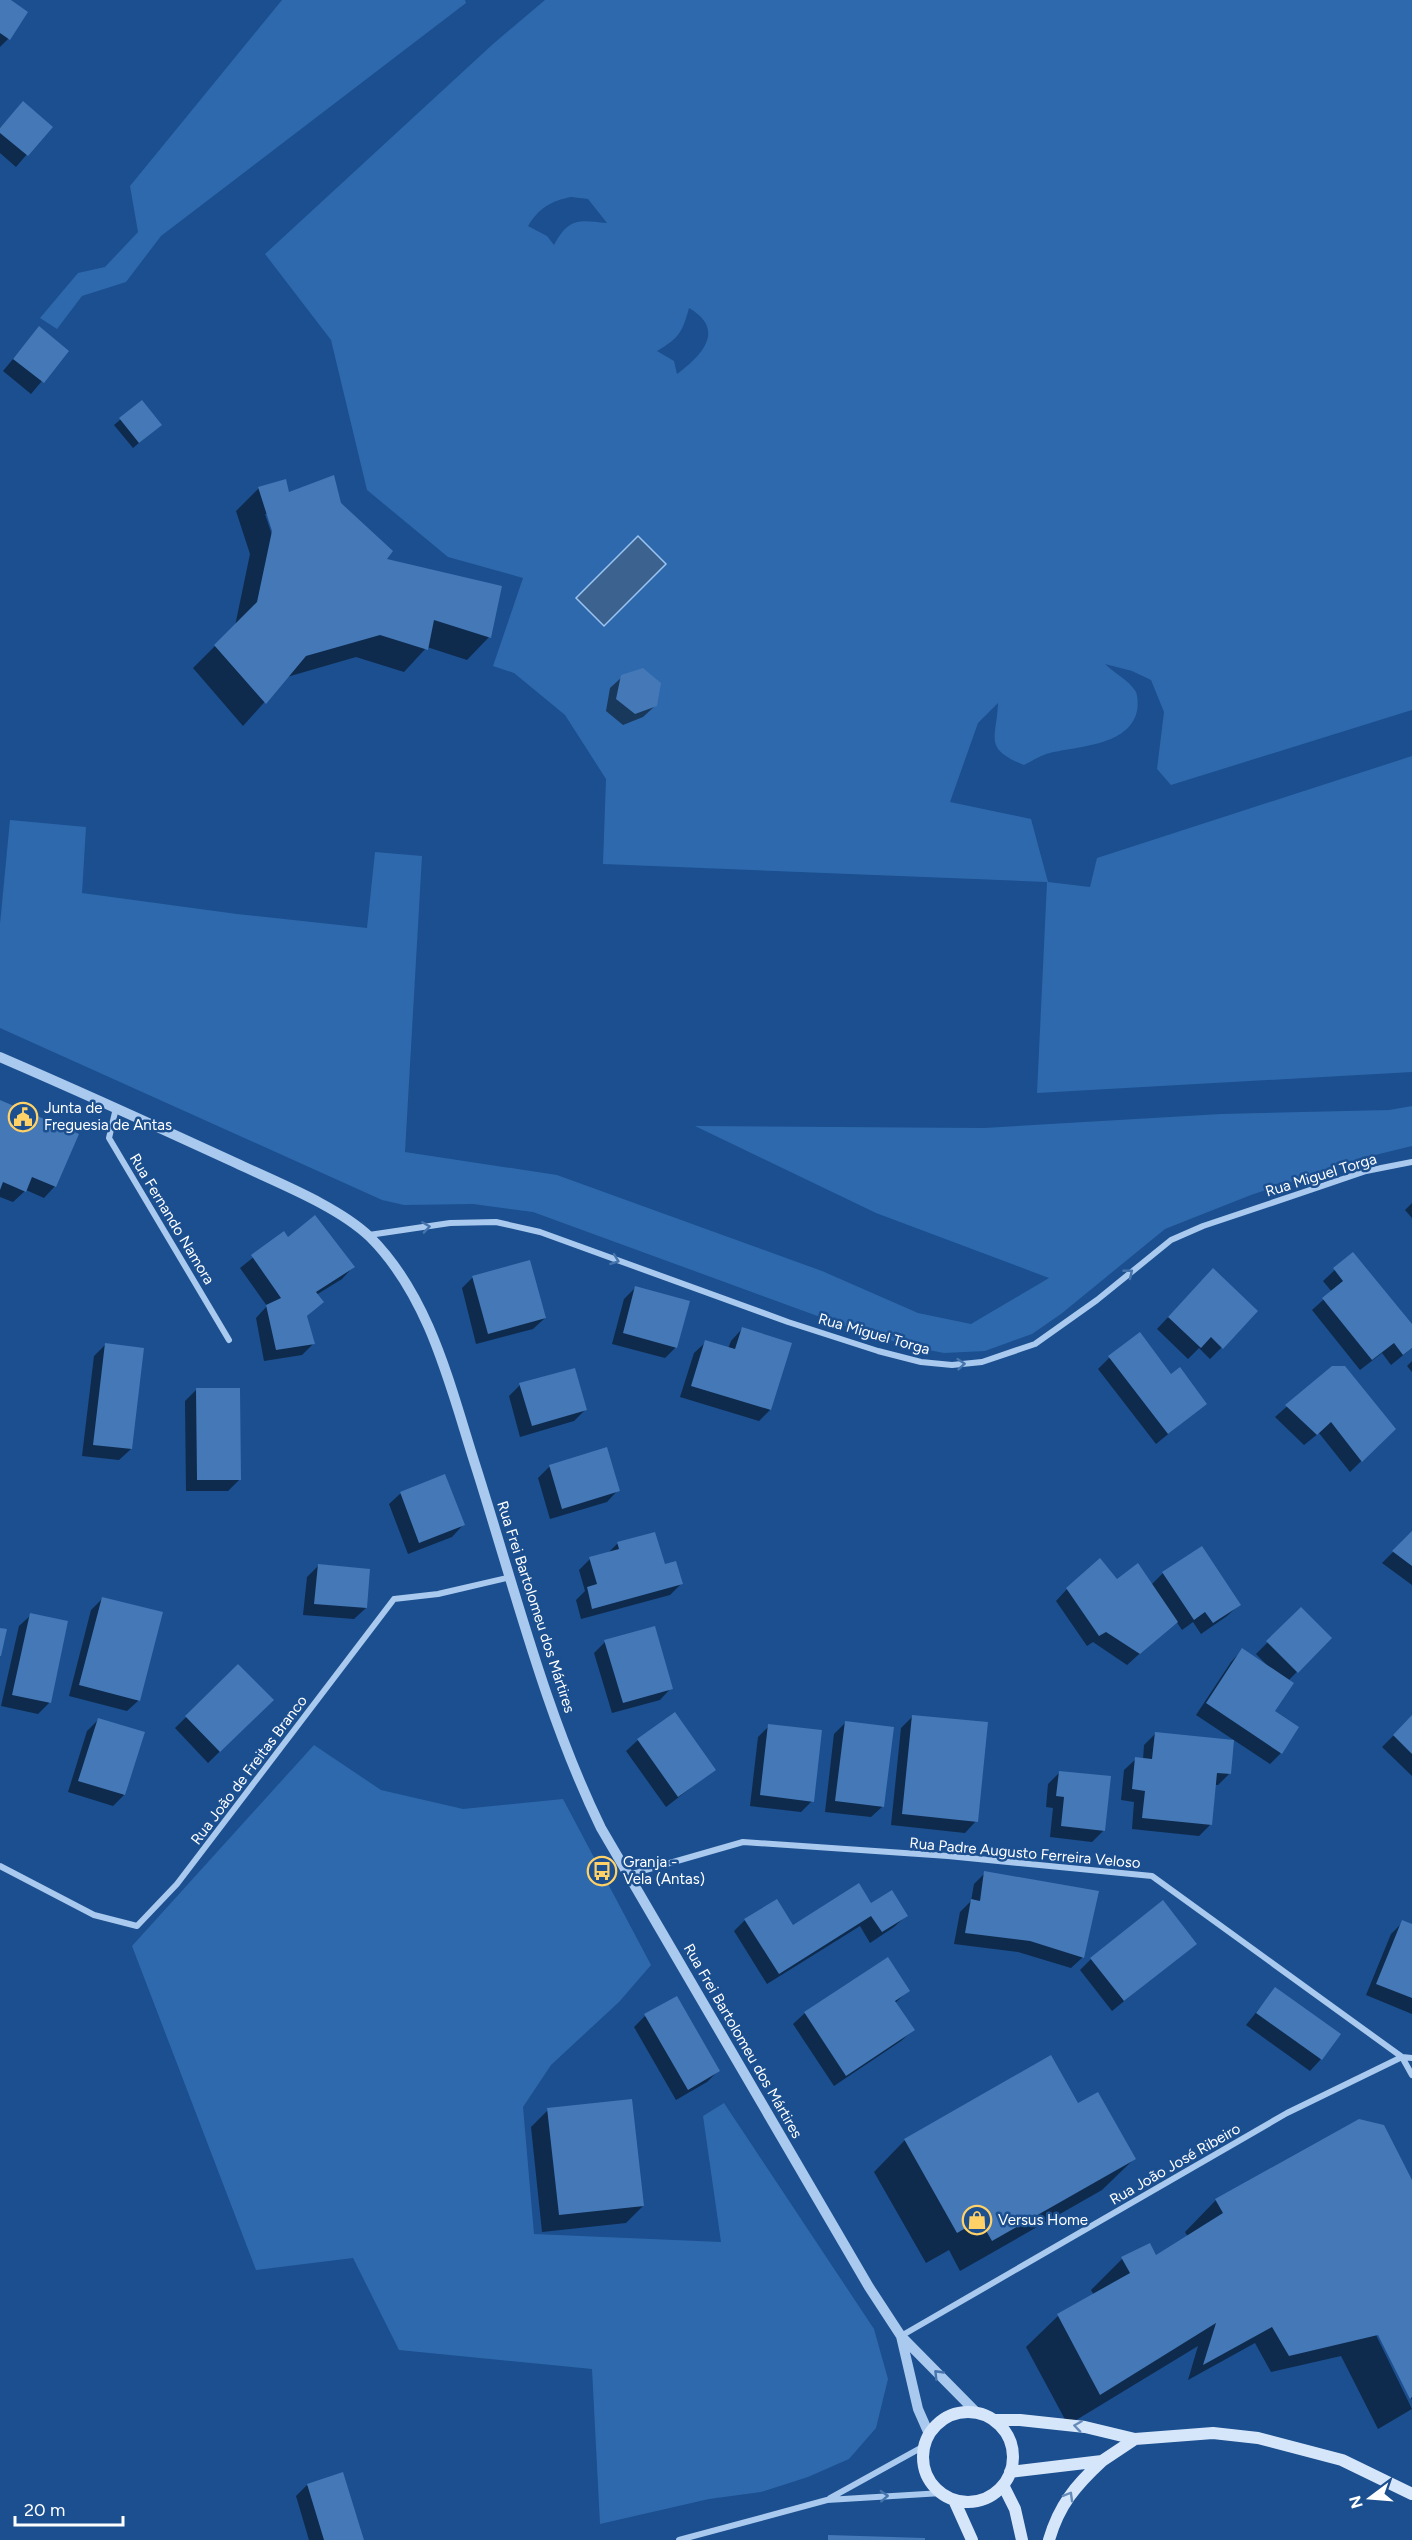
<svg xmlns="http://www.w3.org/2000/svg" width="1412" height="2540" font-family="Figtree,sans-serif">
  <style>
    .green { fill: #2e69ad; fill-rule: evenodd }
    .water { fill: #3c6290; stroke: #9cc4f0; stroke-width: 1.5 }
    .shadow { fill: #0007; fill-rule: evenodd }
    .building { fill: #4478b7 }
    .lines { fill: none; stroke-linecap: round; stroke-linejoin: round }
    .minor { stroke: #a9c9ee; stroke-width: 6 }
    .tertiary { stroke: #a9c9ee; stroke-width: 10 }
    .secondary { stroke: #d6e6fa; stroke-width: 12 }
    .oneway { stroke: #4674ac }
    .oneway2 { stroke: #668bba }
    .labels { text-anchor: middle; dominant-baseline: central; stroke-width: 5; stroke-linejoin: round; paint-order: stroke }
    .poi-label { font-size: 15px; fill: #fff; stroke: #1b4f8f; text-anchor: start }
    .street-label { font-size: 15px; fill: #fff; stroke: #1b4f8f }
  </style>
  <rect width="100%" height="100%" fill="#1b4f8f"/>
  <path class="green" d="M282,0h183l1,3 -305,233 -35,46 -44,14 -25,33 -17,-11 38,-45 27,-6 33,-35 -8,-46z
    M545,0h867v710l-241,75 -14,-16 7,-57 -13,-32 -19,-9 -27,-7c9,9 24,16 31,28 2,5 2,14 1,19 -8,35 -59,35 -87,42 -9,2 -18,8 -26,12 -42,-17 -27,-27 -26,-62l-20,20 -28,79 81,17 17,63 42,5 7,-29 315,-102v316l-375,21 10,-211 -444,-18 3,-85 -41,-64 -51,-42 -21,-7 30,-88 -75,-21 -81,-67 -36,-150 -66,-86 228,-210zM571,197l17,2 19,24c-28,-3 -38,-6 -53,22l-7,-9 -19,-10c11,-18 23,-25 43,-29zM689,308c38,22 12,48 -12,66l-3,-13 -17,-10c22,-13 25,-18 32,-43z
    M10,820l76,7 -4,66 155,21 130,14 8,-76 47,4 -17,296 152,23 265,96 96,42 53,11 78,-46 -173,-65 -181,-87 289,2 237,-14 168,-4 23,-4v40l-49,12 -112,37 -86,34 -104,85 -29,20 -47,17 -41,2 -31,-6 -60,-18 -320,-117 -60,-8 -69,1 -22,-5 -382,-172v-104z
    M314,1745l67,45 82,19 100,-10 88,166 -32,37 -68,63 -28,42 11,127 187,8 -18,-126 21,-13 150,226 14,50 -12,49 -27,31 -41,18 -47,15 -52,7 -109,25 -8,-155 -193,-19 -46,-92 -97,12 -124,-324z"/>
  <path class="water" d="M638,536l28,28 -62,62 -28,-28z"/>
  <path class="shadow" d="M0,0h8v39l-8,8z
    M23,103l27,24 -34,40 -16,-14v-25z
    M39,328l28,23 -36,43 -28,-23z
    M141,402l13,28 -21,18 -19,-23z
    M259,488l81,16 44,56 105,77 -22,23 -40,-13 -23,25 -48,-15 -69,20 -44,49 -50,-58 42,-42 15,-72 -14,-43zM265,514h3l7,23 -2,1z
    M622,677l33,29 -12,11 -20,8 -17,-14 4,-23z
    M0,1102l55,84 -11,12 -18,-8 -13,12 -13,-5z
    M1412,1203v15l-7,-8z
    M284,1233l4,6 65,28 -11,12 -26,16 6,7 -16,15 7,27 -11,11 -38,6 -8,-43 11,-12 -27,-38z
    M1352,1254l60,73v21l-21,17 -9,-12 -22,17 -48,-60 20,-18 -9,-11z
    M473,1277l72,41 -12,11 -57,15 -14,-56z
    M1201,1282l21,65 -12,12 -11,-11 -11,11 -31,-30z
    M635,1288l41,59 -11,11 -53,-14 12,-45z
    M742,1329l28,81 -11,11 -79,-24 14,-44 12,-11 22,7 3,-8z
    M106,1344l25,105 -12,11 -37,-4 12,-100z
    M1109,1358l62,18 34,28 -49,40 -58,-75z
    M1412,1361v11l-5,-6z
    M1332,1367l62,62 -44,43 -31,-39 -15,12 -29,-28z
    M520,1385l65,25 -11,11 -54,16 -11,-41z
    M196,1390l44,89 -12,12h-42l-1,-90z
    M606,1449l12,41 -11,12 -57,17 -12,-41 11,-11z
    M401,1493l62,32 -11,12 -44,17 -19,-50z
    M1412,1533v52l-30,-22z
    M618,1543l46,23 17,18 -11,11 -89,24 -5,-19 9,-9 -6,-21 11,-11 17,-5z
    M318,1566l48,42 -12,11 -51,-4 4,-38z
    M1163,1573l76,32 -12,11 -26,18 -8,-12 -11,8 -6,-9 -49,44 -34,-23 -6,4 -31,-45 11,-12 50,-8 34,4z
    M103,1598l36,102 -12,11 -58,-15 22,-86z
    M1301,1609l29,29 -42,43 -15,30 8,42 -11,11 -74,-49 35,-53 11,-12 25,15 -11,-11z
    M31,1615l35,8 -17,80 -11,11 -37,-8 18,-80z
    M605,1642l66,46 -11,12 -48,13 -18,-60z
    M238,1666l34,34 -64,63 -33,-35z
    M913,1716l63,105 -11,12 -74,-8 10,-97z
    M1412,1717v59l-30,-29z
    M98,1720l26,75 -11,11 -45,-14 19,-61z
    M845,1723l38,83 -12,11 -46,-5 9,-78z
    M769,1726l43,75 -11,11 -51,-6 8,-69z
    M1156,1733l73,41 -11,11h-3l-5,40 -11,11 -67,-7 2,-27 -13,-2 3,-30 12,-11 7,1 1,-15z
    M638,1740l76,30 -48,37 -40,-56z
    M1060,1772l44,58 -12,12 -42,-5 3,-29 -7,-1 2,-23z
    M985,1873l98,84 -12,11 -53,-16 -64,-8 6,-32 11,-11 3,-17z
    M870,1905l36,11 -12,11 -24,16 -10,-17 -93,58 -33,-53 11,-11 48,7z
    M1403,1922l9,4v88l-46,-19 25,-61z
    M1195,1943l-83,68 -32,-41 11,-11z
    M887,1959l21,32 -13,12 18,27 -12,11 -67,45 -41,-62 12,-11z
    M1275,1989l46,70 -11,12 -64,-46z
    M645,2016l73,55 -11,11 -31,18 -42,-73z
    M1078,2105l56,54 -32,31 -142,81 -11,-21 -23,13 -52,-91 31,-32z
    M548,2110l95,96 -17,17 -84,9 -11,-105z
    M1412,2183v217l-34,-67 -2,2 36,74 -34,20 -37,-73 -70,16 -16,-29 -67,37 10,-34 -130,79 -42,-78 32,-31 36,-21 -3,-5 31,-31 33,-2 33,-20 -3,-5 31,-32z
    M307,2485l55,55h-53l-13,-44z"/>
  <path class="building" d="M0,0h11l17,12 -18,28 -10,-7z
    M23,101l30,26 -25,29 -28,-23v-5z
    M39,326l30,25 -25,32 -31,-24z
    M142,400l20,25 -23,18 -20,-25z
    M334,475l7,28 52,48 -6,8 115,27 -11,52 -57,-18 -6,30 -48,-15 -74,21 -40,48 -52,-59 43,-43 15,-71 -14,-44 28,-8 3,13z
    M643,668l18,15 -4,23 -22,8 -19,-15 5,-24z
    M0,1100l79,34 -23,53 -24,-10 -6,15 -23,-10 -3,8z
    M315,1215l40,52 -39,25 8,10 -17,14 8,28 -39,6 -10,-45 15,-7 -30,-43 33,-24 4,6z
    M1353,1252l59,72v24l-9,7 -9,-12 -22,17 -50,-62 21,-17 -10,-13z
    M530,1260l16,58 -58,16 -16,-58z
    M1213,1268l45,43 -35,38 -12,-12 -10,11 -33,-31z
    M635,1286l55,15 -13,47 -54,-15z
    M742,1327l50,16 -21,67 -80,-24 14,-46 30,9z
    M1140,1332l31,42 9,-7 27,37 -39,30 -60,-78z
    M105,1343l39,5 -12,101 -39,-4z
    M1332,1366h13l51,63 -34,33 -31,-40 -14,13 -32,-30z
    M575,1368l12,42 -55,16 -13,-43z
    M196,1388h44l1,92h-44z
    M607,1447l13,44 -58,18 -13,-44z
    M445,1474l20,51 -46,18 -19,-51z
    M1412,1531v35l-20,-15z
    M655,1532l10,32 11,-3 7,23 -91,25 -5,-22 10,-3 -8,-27 30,-8 -2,-7z
    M1202,1546l39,59 -28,18 -8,-11 -11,8 -32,-48z
    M1100,1558l17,21 21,-16 40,59 -38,32 -34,-22 -7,4 -33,-48z
    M318,1564l52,5 -3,39 -53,-4z
    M102,1597l61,15 -23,89 -61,-16z
    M1301,1607l31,31 -34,35 -32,-32z
    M30,1613l38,8 -17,82 -39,-8z
    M655,1626l18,63 -50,14 -19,-63z
    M0,1628l7,1 -6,27h-1z
    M1242,1648l52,35 -19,28 24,16 -17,27 -76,-51z
    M238,1664l36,36 -54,52 -35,-36z
    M675,1712l41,58 -38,27 -41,-58z
    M912,1715l76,7 -10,100 -76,-8z
    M1412,1715v39l-19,-19z
    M98,1718l47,14 -20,63 -47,-14z
    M845,1721l49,6 -10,80 -49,-6z
    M768,1724l54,6 -8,72 -54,-7z
    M1155,1732l79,8 -3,34 -14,-1 -5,52 -70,-7 3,-27 -13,-2 3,-32 17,2z
    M1059,1771l52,5 -6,55 -44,-5 3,-29 -8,-1z
    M984,1871l115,20 -15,67 -54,-17 -65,-8 6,-34 9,2z
    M859,1883l12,20 21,-13 16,26 -26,16 -11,-16 -92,58 -35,-55 33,-20 16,26z
    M1163,1900l34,44 -73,57 -34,-43z
    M1402,1920l10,4v74l-36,-14z
    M888,1957l22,34 -15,10 20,29 -69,46 -42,-64z
    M1275,1987l66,47 -19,26 -66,-47z
    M677,1996l43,75 -32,19 -44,-76z
    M1051,2055l27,48 20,-11 38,67 -144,82 -12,-21 -23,13 -53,-94z
    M632,2099l12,107 -85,9 -12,-107z
    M1359,2119l25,6 28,55v217l-2,2 -32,-64 -89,21 -17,-29 -69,38 13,-42 -116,72 -43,-81 73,-41 -9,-16 29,-14 6,12 67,-42 -8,-14z
    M343,2472l21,68h-40l-17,-56z
    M828,2535l97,3v2h-97z"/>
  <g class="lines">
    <path class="minor" d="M116,1108l-7,30 120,202
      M369,1235l81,-12 46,-1 44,10 248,90 90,29 43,11 31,3 30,-3 53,-18 62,-44 74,-60 32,-14 122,-41 41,-14 46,-9
      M0,1866l94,49 43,11 40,-42 217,-285 44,-5 73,-17
      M628,1875l115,-33 205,14 204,20 250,181 10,18
      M1402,2057l10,1
      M901,2336l386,-223 115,-56
      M830,2498l94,-52
      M679,2540l148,-40 115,-7"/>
    <path class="tertiary" d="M0,1057c79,34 158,70 236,106 40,19 102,43 134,74 60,60 80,149 105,227 39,122 70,249 126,364l268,459 32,49 75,76
      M901,2336l17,73 11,25"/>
    <path class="secondary" d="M923 2457a45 45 0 1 1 90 0a45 45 0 1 1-90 0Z
      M994,2420h26l65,7 50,12 78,-6 45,5 84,22 70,34
      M1010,2472l92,-11 33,-22
      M1003,2485l12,24 7,31
      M954,2500l18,40
      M1049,2540c10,-35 27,-55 53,-79"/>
  </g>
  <defs><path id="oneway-chevron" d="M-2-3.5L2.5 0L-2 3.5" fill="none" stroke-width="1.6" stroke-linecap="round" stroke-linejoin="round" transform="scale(1.5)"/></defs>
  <g class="oneway">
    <use href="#oneway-chevron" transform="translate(426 1227) rotate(-8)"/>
    <use href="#oneway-chevron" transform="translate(615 1260) rotate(20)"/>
    <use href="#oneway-chevron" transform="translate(1129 1273) rotate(-39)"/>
    <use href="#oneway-chevron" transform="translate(961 1364) rotate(-5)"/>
    <use href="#oneway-chevron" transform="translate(938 2374) rotate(-134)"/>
    <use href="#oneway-chevron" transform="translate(884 2496) rotate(-3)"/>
  </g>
  <g class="oneway2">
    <use href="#oneway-chevron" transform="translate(1078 2426) rotate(-172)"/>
    <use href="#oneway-chevron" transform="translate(1069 2496) rotate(-60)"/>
  </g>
  <defs>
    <g id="civic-ring" transform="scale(1.5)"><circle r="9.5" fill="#1b4f8f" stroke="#ffd166" stroke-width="1.5"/><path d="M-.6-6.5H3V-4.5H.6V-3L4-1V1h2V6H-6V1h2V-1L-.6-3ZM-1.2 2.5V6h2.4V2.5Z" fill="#ffd166"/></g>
    <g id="bus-ring" transform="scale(1.5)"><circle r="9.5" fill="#1b4f8f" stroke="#ffd166" stroke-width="1.5"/><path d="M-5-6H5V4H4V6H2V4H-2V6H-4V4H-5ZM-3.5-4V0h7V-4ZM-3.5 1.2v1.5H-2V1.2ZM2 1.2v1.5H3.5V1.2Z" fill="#ffd166"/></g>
    <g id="shop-ring" transform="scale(1.5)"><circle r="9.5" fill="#1b4f8f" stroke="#ffd166" stroke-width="1.5"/><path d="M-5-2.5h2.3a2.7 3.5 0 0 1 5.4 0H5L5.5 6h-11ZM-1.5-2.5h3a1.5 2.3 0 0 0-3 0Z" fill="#ffd166"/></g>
  </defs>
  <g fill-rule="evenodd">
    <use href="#civic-ring" x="23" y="1117"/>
    <use href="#bus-ring" x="602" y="1871"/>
    <use href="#shop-ring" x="977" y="2220"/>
  </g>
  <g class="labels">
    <g class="poi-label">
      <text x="44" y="1108">Junta de<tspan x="44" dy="17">Freguesia de Antas</tspan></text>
      <text x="623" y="1862">Granja -<tspan x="623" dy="17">Vela (Antas)</tspan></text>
      <text x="998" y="2220">Versus Home</text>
    </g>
    <g class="street-label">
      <text transform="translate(1321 1175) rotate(-17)">Rua Miguel Torga</text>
      <text transform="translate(172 1219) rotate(59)">Rua Fernando Namora</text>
      <text transform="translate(874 1334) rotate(16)">Rua Miguel Torga</text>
      <text transform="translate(536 1607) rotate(72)">Rua Frei Bartolomeu dos Mártires</text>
      <text transform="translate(249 1770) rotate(-53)">Rua João de Freitas Branco</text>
      <text transform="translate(1025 1853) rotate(5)">Rua Padre Augusto Ferreira Veloso</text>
      <text transform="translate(743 2041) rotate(60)">Rua Frei Bartolomeu dos Mártires</text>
      <text transform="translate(1175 2164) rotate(-30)">Rua João José Ribeiro</text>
    </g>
  </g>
  <g transform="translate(1370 2498) rotate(254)" stroke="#1b4f8f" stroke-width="4.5" paint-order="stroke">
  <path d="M0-4.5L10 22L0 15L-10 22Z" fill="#ffffff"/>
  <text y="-9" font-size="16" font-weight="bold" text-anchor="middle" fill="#ffffff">N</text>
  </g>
  <path d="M15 2516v9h108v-9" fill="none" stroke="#ffffff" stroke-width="3"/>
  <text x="24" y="2516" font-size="18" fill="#ffffff" stroke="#1b4f8f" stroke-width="4.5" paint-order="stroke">20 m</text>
</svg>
